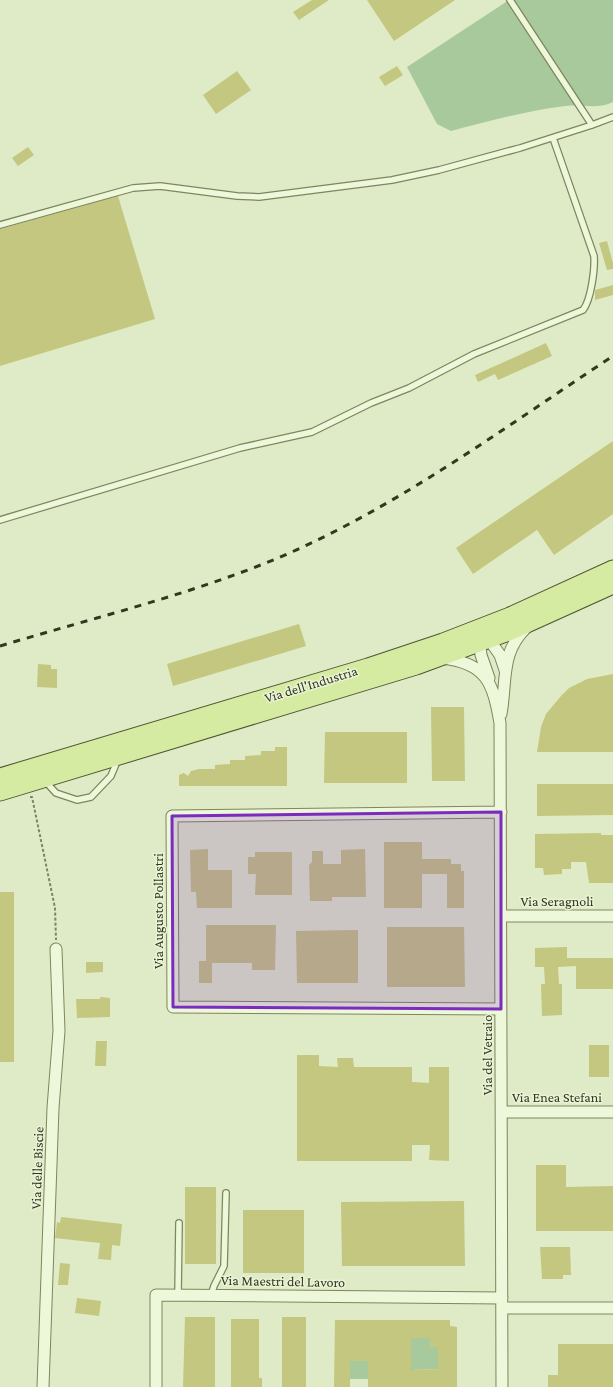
<svg xmlns="http://www.w3.org/2000/svg" width="613" height="1387" font-family="'Crimson Pro',serif">
  <style>
    .green { fill: #a7c99b }
    .building { fill: #c4c77f; fill-rule: evenodd }
    .lines { fill: none; stroke-linecap: round; stroke-linejoin: round }
    .lane-casing { stroke: #7f855d; stroke-width: 8 }
    .street-casing { stroke: #7f855d; stroke-width: 13 }
    .primary-casing { stroke: #515431; stroke-width: 19 }
    .path { stroke: #7f855d; stroke-width: 2; stroke-dasharray: 3 2; stroke-linecap: butt }
    .lane { stroke: #edf7d9; stroke-width: 5.5 }
    .street { stroke: #edf7d9; stroke-width: 11 }
    .primary { stroke: #d4eba1; stroke-width: 17 }
    .rail { stroke: #343720; stroke-width: 3; stroke-dasharray: 7 7; stroke-linecap: butt }
    .marked { fill: #7b2cbf; fill-opacity: 0.2; stroke: #7b2cbf; stroke-width: 3; stroke-linejoin: round }
    .labels { text-anchor: middle; dominant-baseline: central; stroke-width: 3; stroke-linejoin: round; paint-order: stroke }
    .street-label { font-size: 14px; fill: #343720; stroke: #e9f3d5 }
  </style>
  <rect width="100%" height="100%" fill="#dfebc6"/>
  <path class="green" d="M509,0h104v102c-17,8 -30,2 -48,4 -39,5 -76,15 -114,25l-14,-7 -30,-57z
    M411,1338h19v9h8v22l-27,1z
    M350,1361h18v18h-18z"/>
  <path class="building" d="M312,0h17l-30,20 -6,-8z
    M367,0h88l-61,41z
    M397,66l6,9 -18,11 -6,-9z
    M237,71l14,19 -35,24 -13,-19z
    M28,147l6,8 -16,11 -6,-8z
    M118,196l37,123 -155,47v-137z
    M607,241l6,22v6l-6,1 -8,-27z
    M613,285v10l-18,5v-10z
    M546,343l6,13 -54,24 -3,-6 -17,8 -3,-7z
    M613,441v73l-59,41 -17,-25 -64,44 -17,-26z
    M299,624l7,22 -133,40 -6,-22z
    M38,664l13,1v4h6v19l-20,-1z
    M613,674v78h-76l4,-25 5,-13 15,-18 8,-8 18,-9z
    M431,707h33l1,74h-33z
    M325,732h82v51h-83z
    M275,747h12v39h-108v-11l5,-2 4,3 3,-5 8,-2h16v-4l15,-1v-4h15v-4l16,-1v-4h14z
    M537,784h76v31l-76,1z
    M601,833v2h12v48h-24l-3,-21h-15v7h-9v5l-18,1 -1,-7h-8v-34z
    M384,842h38v17h29v5h10v7h3v37h-17v-34h-25v34h-38z
    M208,849v21h24v38h-35l-1,-16h-5l-1,-42z
    M365,849l1,48h-34v4h-22l-1,-36 3,-3v-11h11v13h18v-14z
    M255,852h37v43h-37l1,-21h-8v-17h7z
    M0,892h14v170h-14z
    M206,925h70l-1,45h-23v-7h-40v20h-13v-22h7z
    M387,927h77l1,60h-78z
    M358,930v53h-61l-1,-52z
    M567,947v11h46v31h-37v-23l-18,1 1,17h3v31l-20,1 -1,-32h4l-1,-17h-9v-19z
    M86,962h17v10l-17,1z
    M100,997l10,1v19l-33,1 -1,-19h24z
    M96,1041h11l-1,25h-11z
    M589,1045h20v32h-20z
    M297,1055h22v11l19,1 -1,-9h16l1,9h58v15l17,1v-16h20v94l-20,-1 1,-15h-18v16h-115z
    M536,1165h30v22l47,-1v45h-77z
    M185,1187h31v77h-31z
    M464,1201l1,65h-123l-1,-64z
    M243,1210h61v63h-61z
    M61,1217l61,7 -2,22 -8,-1 -1,15 -13,-1 2,-16 -45,-5 2,-16 3,1z
    M540,1247h30l1,28h-8v4h-21z
    M60,1263l10,1 -2,21h-10z
    M77,1298l24,3 -2,15 -24,-3z
    M185,1317h30v70h-32z
    M282,1317h24v70h-24z
    M231,1319h28v59h3v9h-31z
    M335,1320h115v6l7,1v60h-89v-26h-18v26h-16zM411,1338h19v9h8v22l-27,1z
    M558,1344h55v43h-65v-12h10z"/>
  <g class="lines">
    <g class="lane-casing">
      <path id="lane" d="M510,0l82,125
        M0,225l133,-37 27,-2 77,10 22,1 133,-17 47,-10 81,-22 72,-23 21,-8
        M0,520l240,-72 72,-16 59,-29 38,-15 65,-34 109,-44c8,-10 12,-41 11,-54l-41,-118
        M45,781l11,12 21,7 14,-3 20,-21 7,-17
        M178,1295l1,-72
        M211,1295l3,-9 10,-20 2,-73"/>
    </g>
    <g class="street-casing">
      <path id="street" d="M486,635l14,20 5,15
        M479,637l2,18 8,23
        M442,658c45,5 51,25 58,65l2,664
        M501,714c6,-33 -1,-62 26,-87
        M501,812l-329,4 1,191 328,2
        M501,916h112
        M501,1112h112
        M502,1308h111
        M43,1387l10,-279 6,-77 -3,-82
        M156,1387v-92l346,3"/>
    </g>
    <g class="primary-casing">
      <path id="primary" d="M0,777l368,-110 75,-25 67,-26 103,-47
        M0,792l416,-126 95,-35 102,-46"/>
    </g>
    <path class="path" d="M30,797h2l23,111 1,32"/>
    <use href="#lane" class="lane"/>
    <use href="#street" class="street"/>
    <use href="#primary" class="primary"/>
    <path class="rail" d="M0,646c93,-28 189,-51 278,-88 120,-51 227,-131 335,-202"/>
  </g>
  <path class="marked" d="M501,812v197l-328,-2 -1,-191z"/>
  <g class="labels">
    <g class="street-label">
      <text transform="translate(311 684) rotate(-17)">Via dell'Industria</text>
      <text x="557" y="901">Via Seragnoli</text>
      <text transform="translate(158 911) rotate(-90)">Via Augusto Pollastri</text>
      <text transform="translate(487 1055) rotate(-90)">Via del Vetraio</text>
      <text x="557" y="1097">Via Enea Stefani</text>
      <text transform="translate(37 1168) rotate(-88)">Via delle Biscie</text>
      <text transform="translate(283 1281) rotate(1)">Via Maestri del Lavoro</text>
    </g>
  </g>
</svg>
